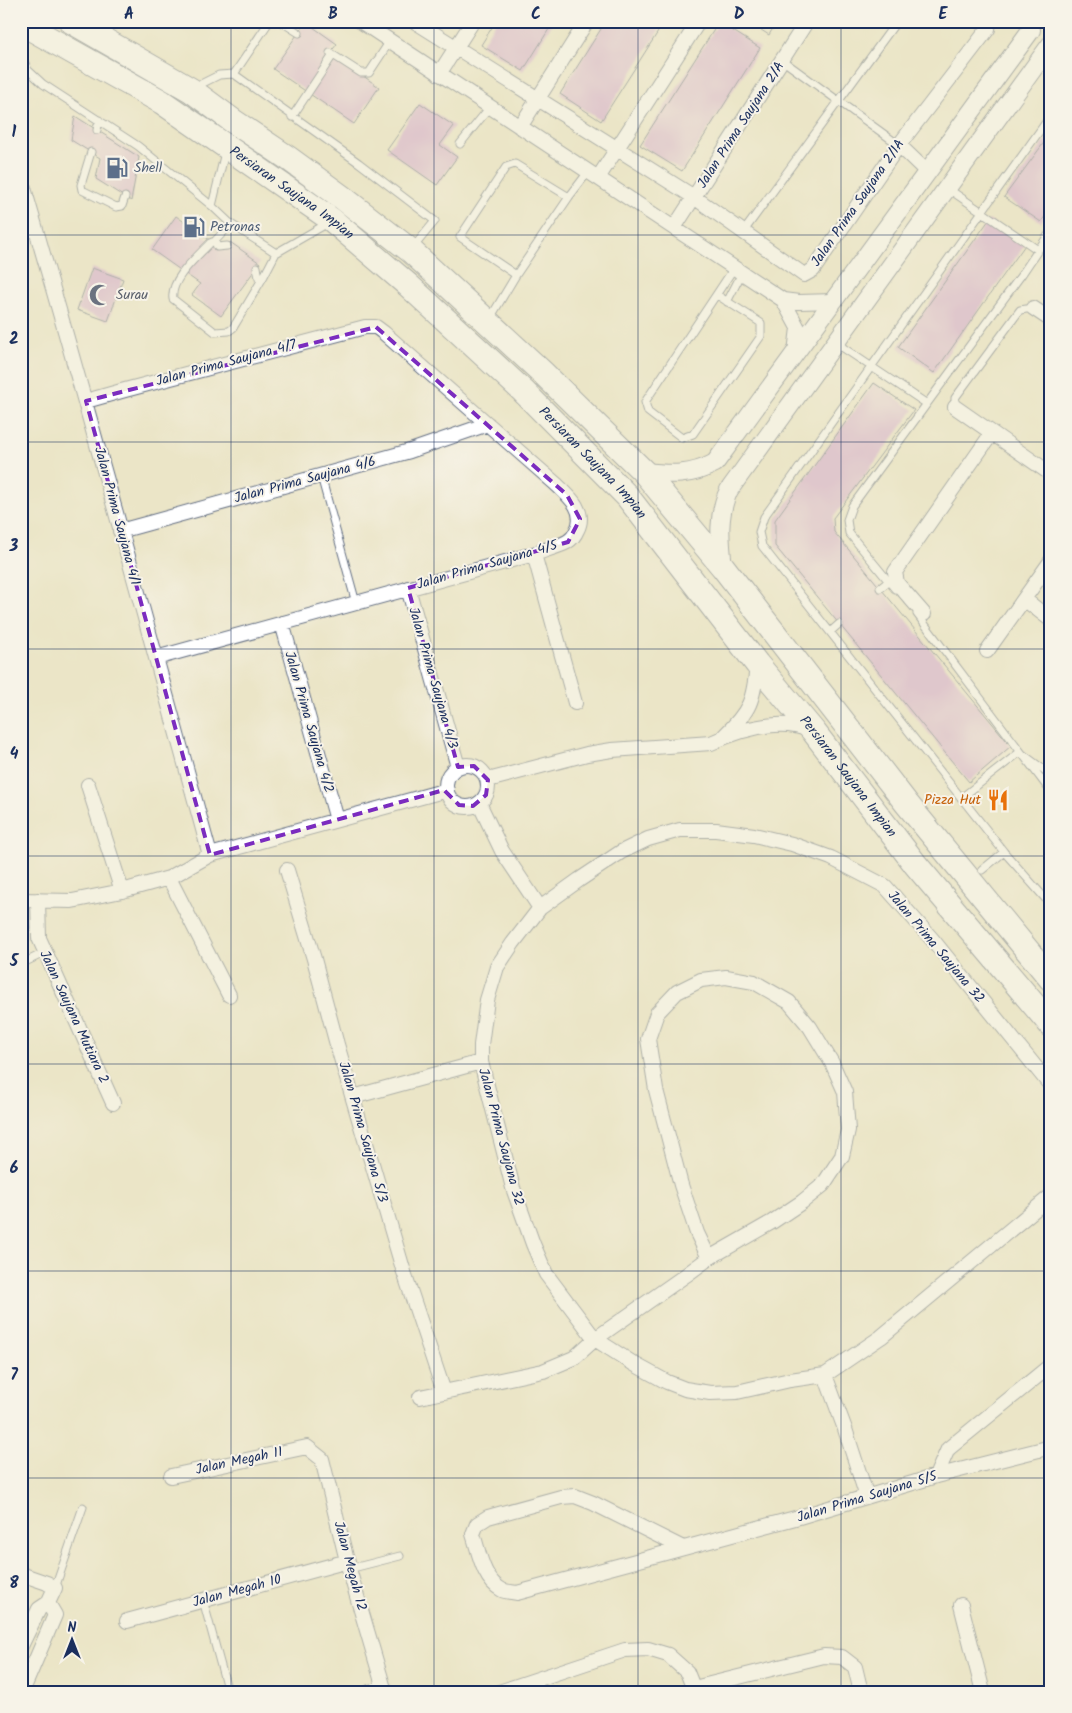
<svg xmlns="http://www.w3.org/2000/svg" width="1072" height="1713" font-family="Kalam,sans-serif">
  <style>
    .building { fill: #d1a2d2 }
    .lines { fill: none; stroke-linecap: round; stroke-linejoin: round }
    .service-casing { stroke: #646f83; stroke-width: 9 }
    .minor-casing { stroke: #646f83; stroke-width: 16 }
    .tertiary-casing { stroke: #646f83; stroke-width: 20 }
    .trunk-casing { stroke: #646f83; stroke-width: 26 }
    .service { stroke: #fff; stroke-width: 7 }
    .minor { stroke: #fff; stroke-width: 14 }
    .tertiary { stroke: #fff; stroke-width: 18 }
    .trunk { stroke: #fff; stroke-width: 24 }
    .marked { fill: none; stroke: #7b2cbf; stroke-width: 4; stroke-dasharray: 10 6; stroke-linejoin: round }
    .grid { fill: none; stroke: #1b2f5e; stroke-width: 1; stroke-opacity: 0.55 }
    .labels { text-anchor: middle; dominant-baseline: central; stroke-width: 4; stroke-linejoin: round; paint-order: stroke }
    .street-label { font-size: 14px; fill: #1b2f5e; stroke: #f7f3e8 }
    .service-label { font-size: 14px; fill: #4e5e75; stroke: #f7f3e8; text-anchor: start }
    .worship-label { font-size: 14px; fill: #5b616d; stroke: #f7f3e8; text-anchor: start }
    .food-label { font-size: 14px; fill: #c56008; stroke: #f7f3e8; text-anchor: end }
    .neatline { fill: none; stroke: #1b2f5e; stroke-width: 2 }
    .grid-label { font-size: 16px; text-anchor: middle; font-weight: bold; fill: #1b2f5e }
  </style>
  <rect width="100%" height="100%" fill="#f7f3e8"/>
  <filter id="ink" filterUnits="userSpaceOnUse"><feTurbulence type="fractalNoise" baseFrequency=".02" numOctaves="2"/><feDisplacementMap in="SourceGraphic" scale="10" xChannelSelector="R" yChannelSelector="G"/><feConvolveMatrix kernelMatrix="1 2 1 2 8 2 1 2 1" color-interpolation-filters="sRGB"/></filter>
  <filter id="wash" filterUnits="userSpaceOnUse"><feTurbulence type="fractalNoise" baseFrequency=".0096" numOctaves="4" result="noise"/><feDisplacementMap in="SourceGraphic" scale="20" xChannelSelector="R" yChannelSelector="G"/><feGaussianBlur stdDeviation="1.12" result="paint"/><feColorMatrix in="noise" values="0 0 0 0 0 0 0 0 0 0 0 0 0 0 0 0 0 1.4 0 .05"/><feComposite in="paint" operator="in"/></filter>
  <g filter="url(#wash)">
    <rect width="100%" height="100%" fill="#ebe5c7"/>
    <g id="blocks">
      <path class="building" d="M496,21h58l-31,50 -42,-26z
        M606,21h59l-64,100 -41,-27z
        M747,21h30l-8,14z
        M306,22l31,22 -7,9 49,34 -25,37 -81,-55z
        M719,22l41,26 -78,123 -42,-26z
        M420,103l34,23 -14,19 17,12 -20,28 -50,-35z
        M75,116l64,41 -8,44 -35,-22 4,-21 -29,-18z
        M1051,133v75l-10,14 -37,-25z
        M176,216l48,34 6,-8 30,21 -39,53 -29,-21 8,-11 -48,-34z
        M989,220l36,25 -91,128 -36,-26z
        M92,268l31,11 -15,42 -31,-11z
        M874,383l40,27 -81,108 1,14 177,214 -42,36 -194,-236v-26z"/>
    </g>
  </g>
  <g filter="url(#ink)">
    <use href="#blocks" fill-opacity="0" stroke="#646f83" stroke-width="1"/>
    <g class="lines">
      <g class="service-casing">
        <path id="service" d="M280,21l19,12
          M330,53l31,20h8l21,-32
          M21,55l7,15 15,14 95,62 74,60
          M782,60l117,85
          M234,74l35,-52 4,-1
          M195,87l24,-12 15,-1 125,89 76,58 -23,28
          M1051,115l-287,402 -5,15 3,14 242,306 47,53
          M292,117l41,-62
          M97,130l2,-10
          M460,144l30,-37
          M91,152l-10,33 1,5 34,17 6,-1 3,-9
          M225,152l-13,54 19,18 45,29 52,-30
          M947,188l91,62
          M569,197l-54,-33 -9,3 -46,70 56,38 53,-78 19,-25
          M744,231l153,-210
          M215,241l-5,2c-13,14 -40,36 -37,56l42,33 14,-1 4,-3 31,-52
          M227,246l-10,1 -2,-6 16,-17
          M257,267l2,11 5,-2 12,-23
          M717,295l44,28v13l-68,98 -11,4 -34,-26 -3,-10 89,-134
          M727,302l15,-29
          M489,320l27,-45
          M836,343l91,61
          M955,407v-9l65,-88 13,-2
          M321,476l35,127
          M880,588l9,-7
          M895,589l-46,-56 -2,-13 5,-14 170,-232 29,-43
          M917,614l134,178
          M830,632l9,-8
          M961,798l59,-46 31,23
          M982,870l22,-18
          M21,964l23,-11
          M349,1569l51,-13
          M55,1588l28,-81
          M203,1600l25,92"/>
      </g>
      <g class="minor-casing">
        <path id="minor" d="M360,21l423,279 16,2 35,-1
          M414,21l280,176 110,78 9,-5 86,-125 89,-116 1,-8
          M439,74l34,-53
          M520,127l67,-106
          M899,145l28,27
          M21,178c66,225 127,451 189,677
          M598,178l101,-157
          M674,228l133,-207
          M783,300l15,28 -3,24
          M1033,308l18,12
          M86,401l39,-11 240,-63h11l8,6 172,151c13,12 31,27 21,46 -2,5 -5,9 -10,12 -10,5 -22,8 -33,12l-378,104
          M955,407l96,67
          M120,531l290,-80 78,-27
          M534,554l41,149
          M408,588l50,179
          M1024,599l27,21
          M924,614l-27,-31 -2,-11 97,-139
          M282,623l55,197
          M987,651l64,-90
          M724,736c26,-25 30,-36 33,-72
          M446 786a21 21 0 1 1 42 0a21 21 0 1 1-42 0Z
          M488,780l99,-26 25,-4 99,-7c29,-13 68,-26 98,-13
          M88,785l34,106
          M479,803l23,48 38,57
          M287,870l27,89 22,82 67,228 41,123
          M169,878l60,117
          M21,900l51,1 50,-10 47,-13 41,-23 237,-65
          M38,900l1,38 74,165
          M1051,1086l-119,-147 -47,-53 -54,-28 -39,-14 -38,-9 -38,-5h-36l-32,9 -27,13 -42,28 -39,28 -27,35 -16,24 -10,33 -6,45v17l32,126 20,56 13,30 49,65 39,25 33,18 18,7 25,4 27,-1 53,-12 35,-5 56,-38 170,-141
          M353,1097l128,-35
          M825,1375l20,54 22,68
          M420,1397l123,-26 31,-13 21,-19 91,-64 23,-17 63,-36 30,-20 21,-17 19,-29 6,-26 -3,-38 -13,-29 -22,-36 -21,-25 -35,-20 -28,-5 -25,3 -24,12 -20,21 -9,26 8,51 25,95 16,48 12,25
          M171,1476l136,-29 15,12 27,110 36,123
          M936,1476l12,-27 103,-84
          M683,1548l-90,-45 -18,-7 -14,1 -73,20 -11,7 -4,10c6,18 10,46 29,56 4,2 11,2 15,3l282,-76 137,-41 115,-29
          M21,1574l26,9 8,5 -7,15 -9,6 -18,37
          M961,1605l22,87
          M127,1621l221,-60
          M694,1688l130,-32 18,1 13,10 6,25
          M22,1692l33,-77 -7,-12
          M369,1692l15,-5
          M499,1692l126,-42 23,-1 20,6 19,17 8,20"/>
      </g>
      <g class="tertiary-casing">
        <path id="tertiary" d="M644,472c27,3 47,4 71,-9l316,-433
          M723,567c-3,-27 -6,-52 6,-77l322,-446"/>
      </g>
      <g class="trunk-casing">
        <g id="trunk">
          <path d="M71,21l120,69 42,31 55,37 55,40 68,53 132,122 101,99 79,95 184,237 144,175"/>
          <path id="s1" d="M21,23l141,79 170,118 76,65 115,106 104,105 130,168 57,68 102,133 135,160"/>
        </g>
      </g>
      <use href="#service" class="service"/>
      <use href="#minor" class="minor"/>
      <use href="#tertiary" class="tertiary"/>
      <use href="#trunk" class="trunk"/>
    </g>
  </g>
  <path d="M0 0H1072V1713H0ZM376,327l191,168 13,24 -12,23 -160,46 50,179 16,-1 14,14 -2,15 -13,11 -14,-1 -15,-15 -234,65 -124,-454z" fill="#ebe5c7" fill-opacity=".55" fill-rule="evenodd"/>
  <path class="marked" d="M376,327l191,168 13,24 -12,23 -160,46 50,179 16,-1 14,14 -2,15 -13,11 -14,-1 -15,-15 -234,65 -124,-454z"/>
  <path class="grid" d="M231,21v1671M434,21v1671M638,21v1671M841,21v1671M21,235h1030M21,442h1030M21,649h1030M21,856h1030M21,1064h1030M21,1271h1030M21,1478h1030"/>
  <defs>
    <g id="fuel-bare" transform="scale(1.725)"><path d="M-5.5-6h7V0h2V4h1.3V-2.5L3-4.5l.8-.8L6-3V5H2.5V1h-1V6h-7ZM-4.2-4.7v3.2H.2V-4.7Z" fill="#5c6f8a" stroke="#f7f3e8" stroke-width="2.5" paint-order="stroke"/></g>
    <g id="mosque-bare" transform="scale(1.725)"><path d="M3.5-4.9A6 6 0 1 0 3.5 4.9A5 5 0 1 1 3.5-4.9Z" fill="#6b7280" stroke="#f7f3e8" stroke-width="2.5" paint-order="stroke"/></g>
    <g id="restaurant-bare" transform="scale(1.725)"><path d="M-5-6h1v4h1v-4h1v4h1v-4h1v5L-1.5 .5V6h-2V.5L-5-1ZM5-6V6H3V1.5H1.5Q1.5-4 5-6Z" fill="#e8710a" stroke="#f7f3e8" stroke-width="2.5" paint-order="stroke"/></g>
  </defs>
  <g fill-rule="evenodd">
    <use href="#fuel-bare" x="117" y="168"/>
    <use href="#fuel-bare" x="194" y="227"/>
    <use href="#mosque-bare" x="100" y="295"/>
    <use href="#restaurant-bare" x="998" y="800"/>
  </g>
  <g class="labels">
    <g class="street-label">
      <text transform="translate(741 125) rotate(-57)">Jalan Prima Saujana 2/A</text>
      <text stroke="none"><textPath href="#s1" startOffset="320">Persiaran Saujana Impian</textPath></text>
      <text transform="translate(858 203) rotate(-55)">Jalan Prima Saujana 2/1A</text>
      <text transform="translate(226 363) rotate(-15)">Jalan Prima Saujana 4/7</text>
      <text stroke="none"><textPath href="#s1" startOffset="725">Persiaran Saujana Impian</textPath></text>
      <text transform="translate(305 480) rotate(-15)">Jalan Prima Saujana 4/6</text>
      <text transform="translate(117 516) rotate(75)">Jalan Prima Saujana 4/1</text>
      <text transform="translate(487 565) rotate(-16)">Jalan Prima Saujana 4/5</text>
      <text transform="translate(433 678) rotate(74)">Jalan Prima Saujana 4/3</text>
      <text transform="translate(309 722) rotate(74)">Jalan Prima Saujana 4/2</text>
      <text stroke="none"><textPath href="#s1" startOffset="1130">Persiaran Saujana Impian</textPath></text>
      <text transform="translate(936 947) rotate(50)">Jalan Prima Saujana 32</text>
      <text transform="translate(74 1017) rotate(65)">Jalan Saujana Mutiara 2</text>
      <text transform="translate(363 1132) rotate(74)">Jalan Prima Saujana 5/3</text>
      <text transform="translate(501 1137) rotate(75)">Jalan Prima Saujana 32</text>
      <text transform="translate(239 1461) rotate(-12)">Jalan Megah 11</text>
      <text transform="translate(867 1497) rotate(-17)">Jalan Prima Saujana 5/5</text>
      <text transform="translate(350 1566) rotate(75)">Jalan Megah 12</text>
      <text transform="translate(237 1591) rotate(-15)">Jalan Megah 10</text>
    </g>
    <g class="service-label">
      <text x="134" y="168">Shell</text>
      <text x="210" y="227">Petronas</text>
    </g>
    <g class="worship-label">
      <text x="116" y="295">Surau</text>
    </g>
    <g class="food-label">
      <text x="981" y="800">Pizza Hut</text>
    </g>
  </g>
  <rect width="1072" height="1713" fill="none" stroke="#f7f3e8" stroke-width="55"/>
  <g transform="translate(72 1640)" stroke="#f7f3e8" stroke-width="4" paint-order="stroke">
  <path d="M0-4L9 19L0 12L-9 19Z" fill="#1b2f5e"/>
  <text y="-8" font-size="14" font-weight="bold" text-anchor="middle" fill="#1b2f5e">N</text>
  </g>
  <rect x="28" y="28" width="1016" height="1658" class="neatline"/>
  <g class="grid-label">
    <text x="129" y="19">A</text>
    <text x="333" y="19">B</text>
    <text x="536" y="19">C</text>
    <text x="739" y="19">D</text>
    <text x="943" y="19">E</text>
    <text x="14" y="137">1</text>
    <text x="14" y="344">2</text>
    <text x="14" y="551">3</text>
    <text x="14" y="759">4</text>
    <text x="14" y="966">5</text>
    <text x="14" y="1173">6</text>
    <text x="14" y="1380">7</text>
    <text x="14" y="1588">8</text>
  </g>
</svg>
